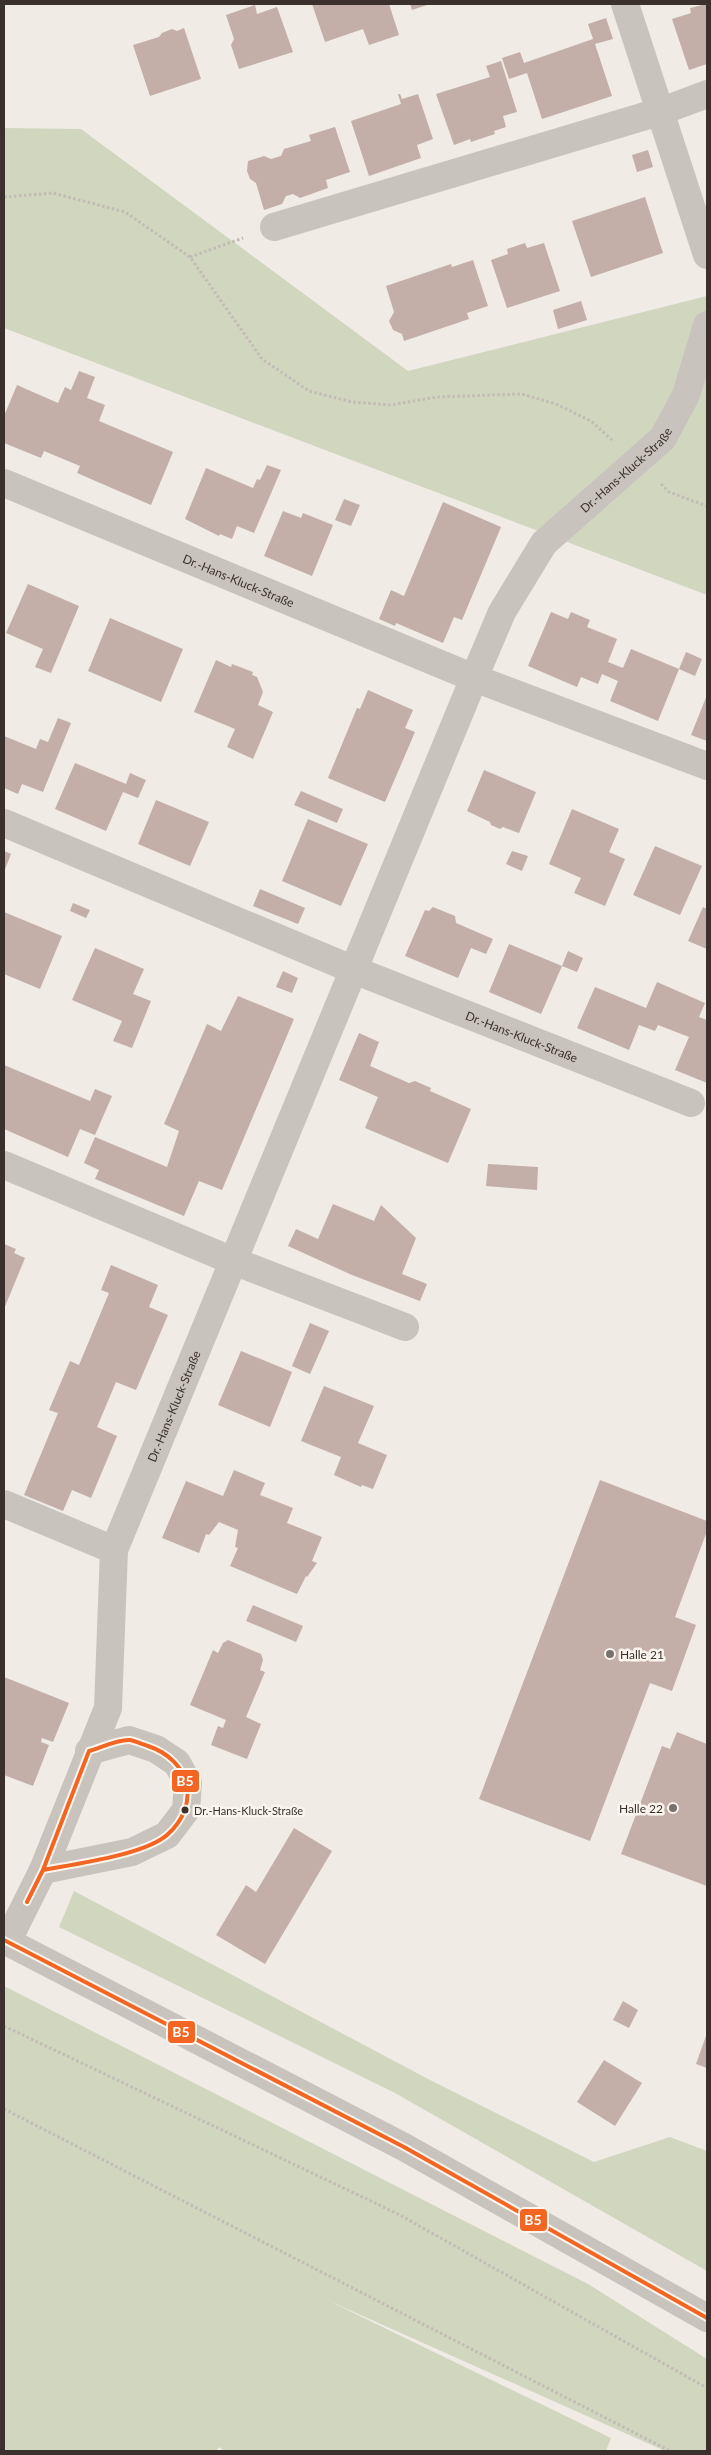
<svg xmlns="http://www.w3.org/2000/svg" width="711" height="2455" font-family="Lato,sans-serif">
  <style>
    .green { fill: #d1d6bf }
    .building { fill: #c3afa7 }
    .lines { fill: none; stroke-linecap: round; stroke-linejoin: round }
    .path { stroke: #c2bbb6; stroke-width: 3; stroke-dasharray: 2.5 2.5; stroke-linecap: butt }
    .minor { stroke: #c9c3be; stroke-width: 28 }
    .bus-1-casing { stroke: #fbf5ee; stroke-width: 8 }
    .bus-1 { stroke: #f26522; stroke-width: 4 }
    .poi-dot { fill: #7a716c; stroke: #fbf5ee; stroke-width: 2 }
    .bus-dot { fill: #3b302b; stroke: #fbf5ee; stroke-width: 2 }
    .labels { text-anchor: middle; dominant-baseline: central; stroke-width: 5; stroke-linejoin: round; paint-order: stroke }
    .bus-label { font-size: 11px; fill: #3b302b; stroke: #fbf5ee; text-anchor: start }
    .street-label { font-size: 12px; fill: #3b302b; stroke: #fbf5ee }
    .poi-label { font-size: 12px; fill: #3b302b; stroke: #fbf5ee; text-anchor: start }
    .line-badge { stroke: #fbf5ee; stroke-width: 2 }
    .badge-label { font-size: 14px; text-anchor: middle; font-weight: bold; fill: #fff }
  </style>
  <rect width="100%" height="100%" fill="#f0ebe5"/>
  <path class="green" d="M4,128l77,1 327,242 299,-75v299l-703,-267z
    M74,1891l356,189 164,82 76,-25 37,14v120l-312,-178 -336,-166z
    M4,1986l584,298 119,75v92h-42l-338,-151 284,138 -5,13h-381l-6,-4 -3,4h-212z"/>
  <path class="building" d="M312,4h77l10,31 -30,10 -6,-16 -38,13z
    M410,4h20l-18,6z
    M706,4l1,60 -18,6 -17,-51 19,-6 -1,-5z
    M255,5l2,9 20,-7 16,45 -54,17 -8,-24 3,-6 -8,-24z
    M606,18l7,21 -18,5 17,52 -70,23 -15,-46 -18,6 -7,-21 18,-6 4,11 69,-24 -5,-15z
    M184,28l17,51 -51,17 -17,-51 26,-8 3,-4 10,-4 5,2z
    M501,61l16,51 -14,4 3,11 -12,4 1,3 -24,8 -1,-3 -16,6 -18,-51 54,-17 -4,-11z
    M398,94h2l2,5 16,-5 15,45 -16,6 4,13 -52,18 -18,-55 50,-17z
    M335,127l15,45 -24,8 2,8 -28,10 -7,-4 -7,2 -4,8 -18,6 -8,-27 -6,-4 -3,-8 1,-10 16,-5 7,3 10,-3 3,-7 27,-8 -2,-6z
    M648,150l5,17 -16,5 -5,-17z
    M645,197l18,56 -72,24 -19,-56z
    M525,243l2,5 17,-5 16,48 -53,17 -16,-48 17,-6 -1,-5z
    M473,260l15,46 -21,7 2,6 -65,22 -2,-7 -9,-4 -4,-9 5,-9 -8,-26 65,-22 1,3z
    M581,301l6,19 -29,9 -5,-19z
    M79,371l16,6 -8,21 18,7 -6,16 74,31 -22,53 -74,-32 3,-7 -36,-15 -3,7 -37,-15v-27l13,-31 41,18 7,-16 6,3z
    M267,465l14,5 -27,63 -17,-7 -5,13 -12,-5 -1,2 -34,-17 21,-51 47,20 4,-9 3,1z
    M344,499l16,6 -9,21 -16,-6z
    M443,502l58,25 -39,93 -8,-3 -11,26 -47,-20 -1,3 -16,-7 12,-29 13,6z
    M283,511l18,7 2,-5 30,12 -21,51 -48,-20z
    M28,584l51,22 -28,67 -16,-6 8,-18 -37,-16z
    M551,612l17,7 3,-7 19,8 -3,7 30,12 -9,23 15,6 8,-19 48,20 -21,52 -48,-20 8,-20 -16,-7 -4,10 -17,-7 -4,10 -49,-21z
    M110,618l73,31 -22,53 -73,-31z
    M686,652l16,7 -7,17 -16,-7z
    M216,660l15,7 1,-3 21,8 -1,3 5,2 6,15 -5,13 15,7 -20,47 -26,-12 8,-18 -41,-17z
    M368,690l45,20 -8,18 10,4 -30,70 -57,-24 29,-70 3,1z
    M707,695v46l-16,-6z
    M58,718l13,5 -28,69 -21,-8 -4,10 -14,-6v-52l32,13 4,-10 8,3z
    M75,763l51,21 4,-11 16,7 -8,18 -15,-6 -17,39 -51,-22z
    M484,770l52,22 -17,41 -16,-6 -3,2 -9,-4 -1,-3 -23,-11z
    M301,791l42,18 -6,14 -43,-18z
    M156,800l53,22 -19,44 -52,-22z
    M572,809l47,20 -10,23 16,7 -20,47 -31,-13 7,-15 -32,-14z
    M308,819l60,25 -27,62 -59,-25z
    M655,846l47,20 -22,49 -47,-20z
    M4,851l7,3 -7,18z
    M512,851l16,5 -6,15 -16,-7z
    M260,889l45,19 -7,16 -45,-18z
    M73,903l17,7 -4,8 -16,-7z
    M433,907l22,9 1,7 37,16 -7,15 -15,-6 -13,30 -53,-22 20,-46 4,1z
    M703,907l4,2v40l-19,-8z
    M4,912l58,24 -22,53 -36,-15z
    M509,944l53,22 -21,48 -52,-22z
    M95,948l49,21 -11,25 18,7 -19,47 -19,-7 9,-20 -50,-21z
    M568,951l15,7 -6,14 -15,-6z
    M283,971l15,7 -6,15 -16,-6z
    M657,982l48,21 -6,14 8,3v63l-32,-13 14,-33 -31,-12 -3,6 -16,-6 -10,25 -52,-22 18,-41 51,21z
    M238,996l56,23 -72,171 -23,-9 -15,35 -89,-37 4,-9 -15,-7 11,-26 72,30 12,-36 -15,-7 43,-100 14,7z
    M359,1033l20,9 -9,24 39,17 6,-2 16,7 -1,3 41,18 -23,54 -83,-35 13,-31 -39,-17z
    M4,1065l86,36 5,-12 17,7 -17,39 -15,-6 -12,28 -64,-28z
    M488,1164l50,3 -1,23 -51,-4z
    M333,1204l41,17 7,-16 35,33 -14,36 25,10 -7,17 -68,-26 -64,-29 8,-17 22,10z
    M4,1244l12,5 -2,4 11,5 -21,51z
    M111,1265l47,20 -9,22 19,8 -32,75 -20,-8 -19,45 20,9 -26,62 -19,-8 -9,21 -39,-16 34,-82 -9,-3 21,-49 9,4 30,-72 -8,-3z
    M310,1323l19,8 -19,43 -18,-8z
    M241,1351l51,21 -22,55 -52,-22z
    M324,1386l50,20 -16,37 29,12 -14,34 -11,-4 -1,2 -27,-12 7,-18 -40,-16z
    M234,1470l31,13 -5,12 33,13 -6,15 35,14 -10,24 5,2 -10,14 -1,-1 -9,18 -67,-28 8,-18 -3,-1 3,-17 -19,-8 -10,13 -3,-1 -7,19 -37,-15 24,-57 37,15z
    M600,1480l107,41v10l-32,86 21,8 -24,66 -22,-8 -60,158 -111,-42z
    M253,1605l50,21 -7,16 -50,-21z
    M228,1640l33,14 2,6 -3,10 5,2 -19,45 15,7 -14,35 -36,-14 7,-19 5,2 3,-8 -36,-15 23,-55 5,3 5,-10z
    M4,1677l65,26 -16,39 -11,-4 -1,4 8,3 -16,41 -29,-11z
    M677,1732l30,12v142l-86,-32 41,-108 8,3z
    M294,1828l38,23 -67,113 -49,-29 30,-50 10,7z
    M623,2001l15,9 -9,18 -16,-8z
    M707,2033v35l-11,-4z
    M604,2060l38,23 -27,43 -38,-24z"/>
  <g class="lines">
    <path class="path" d="M4,197l49,-4 72,19 65,45 72,102 47,32 43,11 39,3 45,-8 86,-3 34,10 35,17 21,19
      M190,257l53,-19
      M661,484l8,8 38,14
      M4,2026l394,188 309,174
      M4,2109l666,342"/>
    <g class="minor">
      <path d="M625,4l82,251"/>
      <path d="M274,227l388,-116 45,-17"/>
      <path id="s1" d="M4,483l470,195 233,88"/>
      <path id="s2" d="M4,823l350,147 337,133"/>
      <path d="M4,1165l229,96 172,66"/>
      <path d="M4,1504l110,46"/>
      <path d="M43,1870l89,-18 35,-17 19,-25 2,-27 -11,-20 -21,-14 -27,-9 -40,11"/>
      <path d="M4,1940l400,207 303,171"/>
      <path id="s3" d="M7,1942l36,-72 65,-162 6,-158 360,-872 28,-66 42,-69 119,-105 23,-43 21,-70"/>
    </g>
    <g class="bus-1-casing">
      <path id="bus-1" d="M43,1870c32,-6 101,-15 124,-35 35,-31 23,-75 -19,-89 -6,-2 -13,-5 -18,-6 -12,-1 -30,8 -41,11
        M27,1902l16,-32 46,-119
        M4,1940l400,207 303,171"/>
    </g>
    <use href="#bus-1" class="bus-1"/>
  </g>
  <g class="poi-dot">
    <circle cx="610" cy="1654" r="5"/>
    <circle cx="673" cy="1808" r="5"/>
  </g>
  <circle class="bus-dot" cx="185" cy="1810" r="4.5"/>
  <g class="labels">
    <g class="bus-label">
      <text x="194" y="1810">Dr.-Hans-Kluck-Straße</text>
    </g>
    <g class="street-label">
      <text stroke="none"><textPath href="#s3" startOffset="1619">Dr.-Hans-Kluck-Straße</textPath></text>
      <text stroke="none"><textPath href="#s1" startOffset="254">Dr.-Hans-Kluck-Straße</textPath></text>
      <text stroke="none"><textPath href="#s2" startOffset="560">Dr.-Hans-Kluck-Straße</textPath></text>
      <text stroke="none"><textPath href="#s3" startOffset="569">Dr.-Hans-Kluck-Straße</textPath></text>
    </g>
    <g class="poi-label">
      <text x="620" y="1654">Halle 21</text>
      <text x="663" y="1808" text-anchor="end">Halle 22</text>
    </g>
  </g>
  <g class="line-badge">
    <rect x="171" y="1769" width="29" height="24" rx="5" fill="#f26522"/>
    <rect x="167" y="2020" width="29" height="24" rx="5" fill="#f26522"/>
    <rect x="519" y="2208" width="29" height="24" rx="5" fill="#f26522"/>
  </g>
  <g class="badge-label">
    <text x="185" y="1786">B5</text>
    <text x="181" y="2037">B5</text>
    <text x="533" y="2225">B5</text>
  </g>
  <rect width="711" height="2455" fill="none" stroke="#3b302b" stroke-width="10"/>
</svg>
